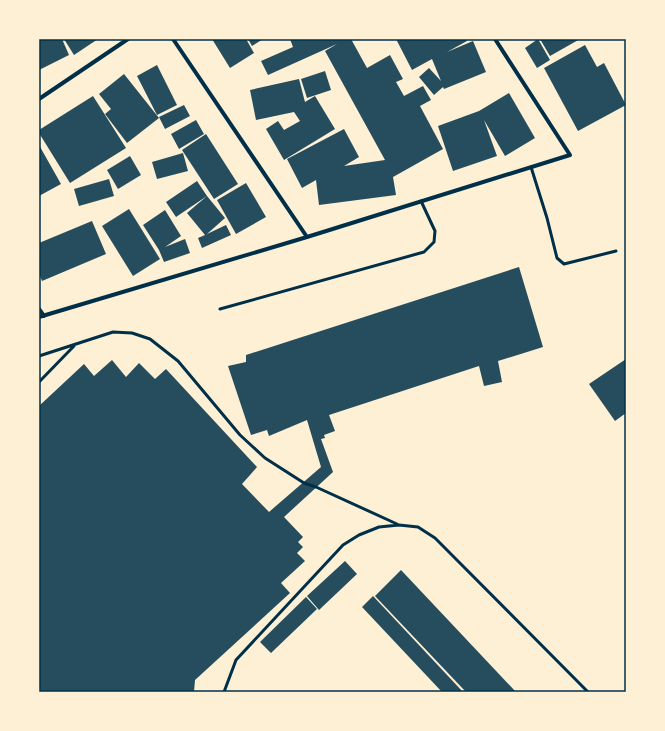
<svg xmlns="http://www.w3.org/2000/svg" width="665" height="731" font-family="'Noto Serif',serif">
  <style>
    .building { fill: #264d5e }
    .lines { fill: none; stroke-linecap: round; stroke-linejoin: round }
    .service { stroke: #003049; stroke-width: 3 }
    .minor { stroke: #003049; stroke-width: 4 }
    .neatline { fill: none; stroke: #003049; stroke-width: 1.5 }
  </style>
  <rect width="100%" height="100%" fill="#fdf0d5"/>
  <path class="building" d="M39,39h23l7,16 -30,15z
    M64,39h34l-24,16z
    M212,39h34l8,14 -24,15z
    M248,39h15l-11,7z
    M290,39h61l16,29 23,-13 13,24 -7,3 8,14 19,-10 8,14 -11,6 23,43 -50,28 3,18 -77,10 -3,-25 -14,8 -15,-29 57,-30 15,28 -15,9 41,-6 -60,-109 12,-7 -69,31 -7,-14 32,-14z
    M396,39h70l1,2 -20,11 26,-11 13,31 -42,17 -1,-2 -9,8 -15,-18 10,-9 12,13 -9,-22 -20,11z
    M538,39l12,21 -13,8 -12,-20z
    M540,39h40l-30,17z
    M585,45l12,22 7,-4 22,42 -48,26 -34,-63z
    M157,65l20,40 -20,10 -20,-39z
    M325,71l6,19 -24,8 -6,-19z
    M124,74l35,44 -32,25 -22,-29 6,-5 -12,-15z
    M299,79l6,23 10,-6 20,33 -51,31 -18,-31 12,-8 6,9 16,-9 -6,-9 -38,8 -6,-30z
    M509,93l26,45 -30,18 -21,-36 13,36 -44,15 -15,-45 41,-15z
    M93,96l33,52 -56,35 -31,-50v-3z
    M184,105l6,11 -25,13 -6,-12z
    M196,120l8,14 -25,15 -8,-15z
    M206,134l32,50 -24,15 -32,-49z
    M39,145l22,39 -22,12z
    M183,153l5,18 -31,8 -5,-17z
    M130,156l11,19 -23,14 -11,-19z
    M109,179l5,17 -35,10 -5,-17z
    M197,181l10,15 -31,21 -10,-15z
    M246,183l20,34 -30,17 -19,-34z
    M207,196l18,22 -18,16 19,-9 5,10 -29,13 -4,-10 7,-3 -18,-22z
    M129,209l31,50 -27,17 -31,-50z
    M165,210l16,26 -16,11 20,-8 5,14 -26,9 -5,-12 -16,-25z
    M92,221l14,33 -64,27 -3,-8v-30z
    M519,267l24,80 -45,14 4,21 -18,4 -5,-20 -150,49 6,16 -11,4 1,3 -4,1 12,33 -49,45 19,20 -5,5 5,5 -6,6 8,8 -24,22 9,10 -95,87 -1,12h-155v-286l45,-42 10,12 18,-16 14,17 13,-14 16,16 11,-10 91,98 -15,17 27,28 52,-45 -14,-47 -38,16 -2,-6 -16,5 -23,-69 18,-4v-7z
    M626,359v54l-11,8 -26,-37z
    M345,561l12,13 -38,36 -12,-14z
    M401,570l115,122h-50l-91,-96z
    M373,596l90,96h-21l-80,-85z
    M306,597l11,12 -46,44 -11,-11z"/>
  <g class="lines">
    <path class="service" d="M531,167l16,51 10,40 7,6 52,-13
      M220,309l204,-57 10,-10 1,-11 -14,-30
      M39,356l74,-24 19,1 18,6 28,22 62,74 25,23 39,25 12,4 81,37
      M39,382l35,-36
      M224,692l12,-32 107,-115 16,-10 20,-8 20,-2 19,2 17,11 153,154"/>
    <path class="minor" d="M173,39l134,198
      M39,99l89,-60
      M39,309l5,7
      M39,317l268,-80 263,-82 -75,-116"/>
  </g>
  <rect width="665" height="731" fill="none" stroke="#fdf0d5" stroke-width="80"/>
  <rect x="40" y="40" width="585" height="651" class="neatline"/>
</svg>
